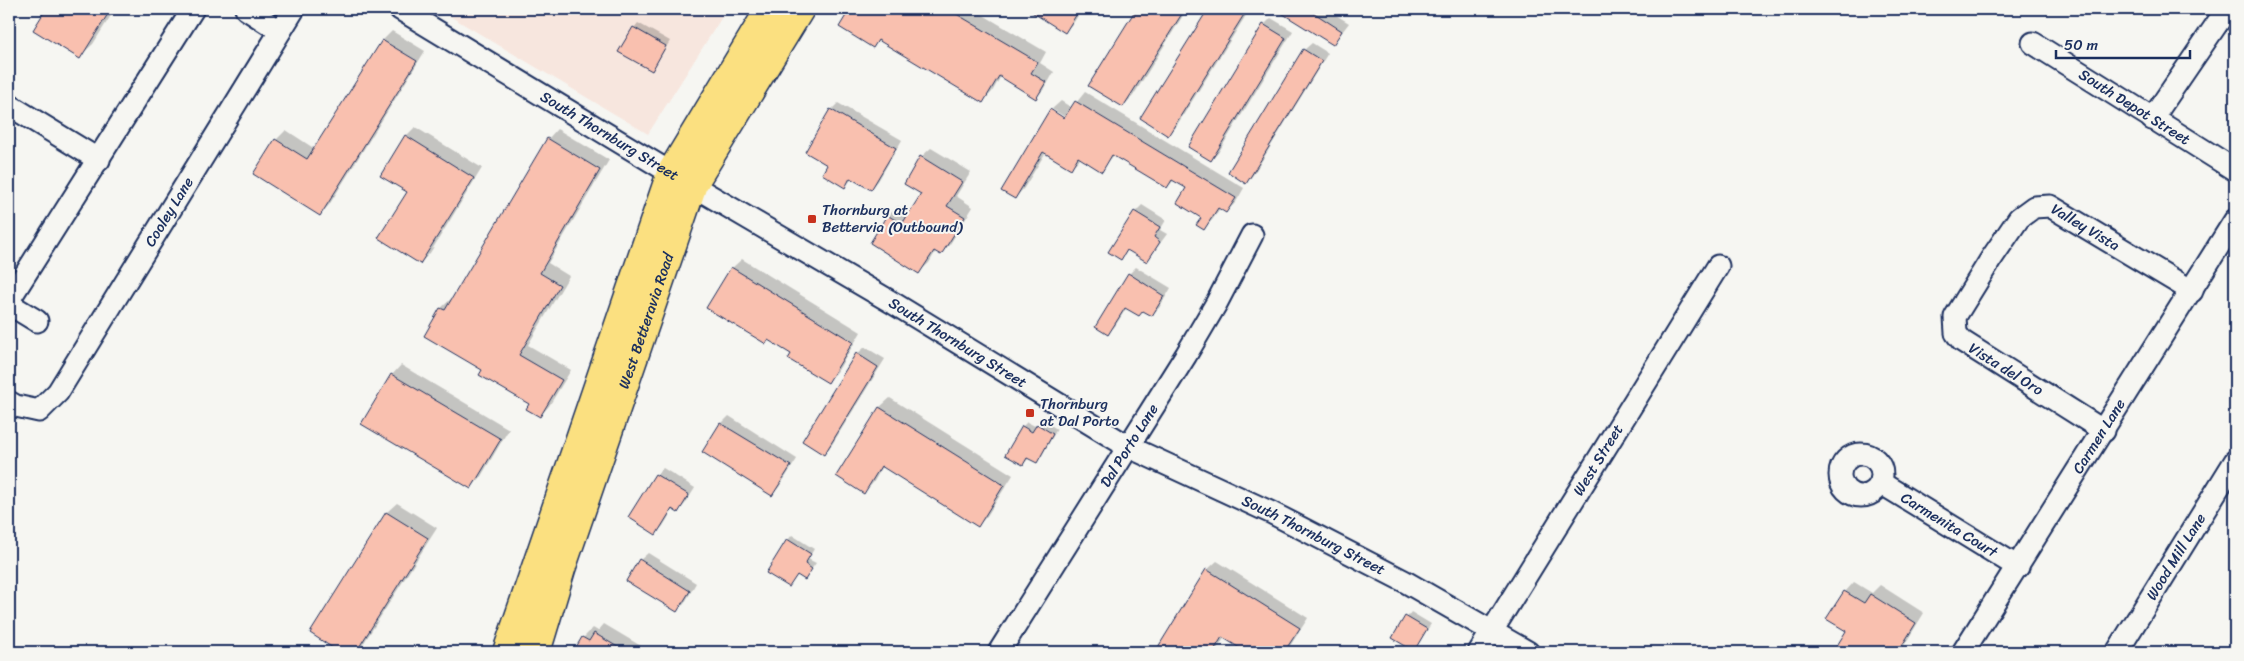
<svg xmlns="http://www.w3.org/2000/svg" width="2244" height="661" font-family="Sriracha,sans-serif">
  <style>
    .built { fill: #f7e6de }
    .shadow { fill: #0003 }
    .building { fill: #f9c0af; stroke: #1b2f5e }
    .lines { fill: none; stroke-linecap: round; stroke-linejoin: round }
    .minor-casing { stroke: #1b2f5e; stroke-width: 25 }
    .major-casing { stroke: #1b2f5e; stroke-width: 31 }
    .minor { stroke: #f6f6f2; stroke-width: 21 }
    .major { stroke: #fbe080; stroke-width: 28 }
    .poi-dot { fill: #c8321e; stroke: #f6f6f2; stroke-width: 2 }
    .labels { text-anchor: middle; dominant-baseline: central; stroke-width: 4; stroke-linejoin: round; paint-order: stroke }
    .street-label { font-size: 15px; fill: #1b2f5e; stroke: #f6f6f2 }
    .poi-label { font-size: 15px; fill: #1b2f5e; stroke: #f6f6f2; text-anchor: start }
  </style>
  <rect width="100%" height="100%" fill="#f6f6f2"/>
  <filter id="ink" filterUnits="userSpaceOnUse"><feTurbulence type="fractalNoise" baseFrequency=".02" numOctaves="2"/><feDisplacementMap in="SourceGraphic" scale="10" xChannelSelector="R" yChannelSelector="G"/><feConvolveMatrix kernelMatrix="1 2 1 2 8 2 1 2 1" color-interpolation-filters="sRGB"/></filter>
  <g filter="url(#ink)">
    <path class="built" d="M438,9h289l-79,125z"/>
    <path class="shadow" d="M48,9h67l-22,35 -14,13 -44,-28z
      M851,9h122l73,43 -6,11 14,9 -9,16 -9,9 -35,-21 -9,16 -9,9 -103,-61 -7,6 -33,-19z
      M1029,9h53l-8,13 -9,9z
      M1138,9h49l-54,87 -10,10 -33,-21z
      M1210,9h40l-73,116 -9,9 -26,-17z
      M1278,9h48l23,14 -16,21z
      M1271,18l22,13 -75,122 -7,7 53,-135z
      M638,23l32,18 -18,29 -18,-42z
      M392,31l33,20 -96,154 -9,9 -44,-74 10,-10 29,19 68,-109z
      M1312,43l16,10 -75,122 -7,7 58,-132z
      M1085,92l159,96 -8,14 -10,10 -6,-4 -7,11 -9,9 -1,-11 -15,-29 -14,-8 -7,7 -53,-32 -13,15 -20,-12 -10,9 -25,-15 -22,36 -9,10 36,-88 18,12 1,-2 -18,-11 9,-8 11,7z
      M838,103l64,37 -24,41 -7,8 -19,-10 -7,7 -16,-22 2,-54z
      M415,127l67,41 -52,85 -10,10 -11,-71 -3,-56z
      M557,129l52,31 -61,103 21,13 -41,69 43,25 -22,36 -9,10 -10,-12 -46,-34 -58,-35 15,-27 10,-9 1,1 96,-161z
      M931,148l40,24 -15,24 17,11 -23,37 -9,9 -5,-2 -7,12 -10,9 -47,-29 16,-27 10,-10 12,8 12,-20 -1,-37z
      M1142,205l24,15 -6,10 7,4 -20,27 -18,-12 -8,10 14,-47z
      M742,259l119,73 -24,40 -10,10 -34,-28 -24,-15 -3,3 -34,-74z
      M1136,267l35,21 -12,20 -8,7 -7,-5 -5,5 -12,-8 -12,19 -7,7 21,-59z
      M865,347l20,12 -54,87 -7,7 33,-99z
      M401,365l108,64 -29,49 -9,10 -79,-113z
      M890,398l123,77 -26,41 -9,9 -95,-59 -10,17 -9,9 -27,-16 43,-69z
      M729,416l68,43 -18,28 -7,8 -68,-43 17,-28z
      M1042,420l15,9 -16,28 -5,5 -7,-4 -6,6v-38l4,-4 10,5z
      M663,468l32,20 -10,16 -7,7 -4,-3 -11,18 -7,7v-58z
      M397,503l40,25 -79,124h-17l-30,-19 76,-121z
      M792,535l22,14 -6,10 8,4 -11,15 -7,-4 -9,12 -1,-46z
      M648,553l48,30 -12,21 -8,7 -36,-51z
      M1217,561l91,57 -22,34h-38l-23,-15 -10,15h-59l51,-82z
      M1854,582l18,11 8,-8 44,28 -24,39h-66l14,-21 -3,-39z
      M1411,612l20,12 -17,26 -21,-13z
      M604,624l47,28h-69l-5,-3 6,-11 10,-10 5,3z"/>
    <path class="building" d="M46,9h65l-31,50 -47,-29z
      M850,9h98l90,53 -7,11 15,9 -10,17 -37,-23 -16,27 -105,-63 -5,8 -34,-21z
      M1027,9h53l-15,24z
      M1136,9h49l-62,98 -35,-21z
      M1208,9h31l6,4 -77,123 -28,-18z
      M1275,9h33l34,22 -9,14z
      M1263,24l23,14 -75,123 -23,-14z
      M633,27l33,19 -14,25 -34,-19z
      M382,40l35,21 -97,155 -67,-42 22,-35 32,20z
      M1303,49l19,12 -76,123 -18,-12z
      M1075,101l161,97 -10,15 -8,-5 -14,22 -8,-5 5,-7 -24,-15 9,-15 -14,-8 -5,8 -55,-33 -10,17 -24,-15 -7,12 -28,-17 -28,47 -14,-8 49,-82 14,9z
      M830,109l66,39 -25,42 -21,-12 -5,10 -23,-14 5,-9 -22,-13z
      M405,135l69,43 -54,86 -42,-26 29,-46 -27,-16z
      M547,138l53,32 -60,103 20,12 -41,70 43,25 -22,37 -14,-8 3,-5 -50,-29 3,-5 -58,-34 16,-28 5,2z
      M920,156l42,26 -15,24 18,11 -24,38 -7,-4 -15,23 -49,-31 17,-28 15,9 19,-30 -17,-10z
      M1134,211l26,16 -6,10 6,5 -13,20 -20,-12 -6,10 -13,-8z
      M731,267l122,75 -25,41 -40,-24 3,-5 -23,-14 -2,4 -60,-36z
      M1128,273l36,23 -12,20 -9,-5 -4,5 -14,-8 -17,27 -13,-8z
      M856,353l22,14 -54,88 -22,-14z
      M391,374l110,65 -30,50 -110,-65z
      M879,407l125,78 -26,42 -97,-61 -17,28 -28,-18z
      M720,423l71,43 -19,30 -70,-44z
      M1037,424l16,10 -16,29 -10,-5 -4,7 -18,-10 17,-29 10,6z
      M655,474l34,21 -11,18 -6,-4 -16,26 -28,-18z
      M386,512l42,26 -72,114h-17l-29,-19z
      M787,539l24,15 -6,10 7,5 -7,11 -8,-5 -8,12 -23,-14z
      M639,559l51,32 -13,21 -51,-31z
      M1206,569l94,59 -16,24h-38l-24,-15 -9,15h-58z
      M1844,591l20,12 6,-9 46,29 -18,29h-65l13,-21 -20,-12z
      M1405,616l22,13 -13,22 -22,-13z
      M594,633l32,19h-46l-5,-3 7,-12 7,4z"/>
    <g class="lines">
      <g class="minor-casing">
        <g id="minor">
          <path d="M246,9l34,22"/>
          <path id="s1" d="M400,9l271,164 222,130 234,143 145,67 132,68 124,71"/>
          <path id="s2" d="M2033,43l202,127"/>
          <path d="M9,105l90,55"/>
          <path d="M2152,119l75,-110"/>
          <path d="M9,300l184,-291"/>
          <path d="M9,304l28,17"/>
          <path id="s3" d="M9,402l7,4 23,5 19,-19 236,-383"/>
          <path id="s4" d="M2104,431l-142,-90 -6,-8 -1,-16 36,-58 28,-41 15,-11 16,-1 142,85"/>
          <circle cx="1861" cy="475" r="21"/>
          <path id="s5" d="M1881,483l137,84"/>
          <path id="s6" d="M999,652l187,-297 30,-51 36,-69"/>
          <path id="s7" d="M1479,652l239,-386"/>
          <path id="s8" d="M1963,652l272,-432"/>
          <path id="s9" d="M2117,652l118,-191"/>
        </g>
      </g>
      <g class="major-casing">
        <g id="major">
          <path d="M507,652l164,-479 99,-164"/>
          <path id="s10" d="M536,652l25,-83 132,-385 107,-175"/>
        </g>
      </g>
      <use href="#minor" class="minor"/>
      <use href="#major" class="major"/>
    </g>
  </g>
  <g class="poi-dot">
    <rect x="807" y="214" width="10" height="10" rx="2.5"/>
    <rect x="1025" y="408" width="10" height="10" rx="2.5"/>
  </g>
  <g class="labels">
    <g class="street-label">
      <text stroke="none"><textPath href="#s2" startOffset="120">South Depot Street</textPath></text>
      <text stroke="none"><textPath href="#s1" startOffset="245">South Thornburg Street</textPath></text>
      <text stroke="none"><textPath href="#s3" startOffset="270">Cooley Lane</textPath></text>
      <text stroke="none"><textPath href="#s4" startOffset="388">Valley Vista</textPath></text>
      <text stroke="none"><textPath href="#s10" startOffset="349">West Betteravia Road</textPath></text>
      <text stroke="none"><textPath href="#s1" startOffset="650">South Thornburg Street</textPath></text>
      <text transform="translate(2006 369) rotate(32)">Vista del Oro</text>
      <text stroke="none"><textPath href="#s8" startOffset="255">Carmen Lane</textPath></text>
      <text stroke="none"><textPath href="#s6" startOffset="244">Dal Porto Lane</textPath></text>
      <text stroke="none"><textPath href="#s7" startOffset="226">West Street</textPath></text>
      <text stroke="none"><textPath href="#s5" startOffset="80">Carmenita Court</textPath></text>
      <text stroke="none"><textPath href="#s1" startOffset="1055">South Thornburg Street</textPath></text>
      <text stroke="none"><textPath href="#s9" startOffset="112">Wood Mill Lane</textPath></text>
    </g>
    <g class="poi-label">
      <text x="822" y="210">Thornburg at<tspan x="822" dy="17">Bettervia (Outbound)</tspan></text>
      <text x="1040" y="404">Thornburg<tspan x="1040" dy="17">at Dal Porto</tspan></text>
    </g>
  </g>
  <rect width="2244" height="661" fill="none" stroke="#f6f6f2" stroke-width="30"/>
  <rect x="15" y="15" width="2214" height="631" fill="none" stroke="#1b2f5e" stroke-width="2" filter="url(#ink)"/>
  <path d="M2056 50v8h134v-8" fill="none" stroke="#1b2f5e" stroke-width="2.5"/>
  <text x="2064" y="50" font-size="15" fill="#1b2f5e" stroke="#f6f6f2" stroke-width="4" paint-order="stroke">50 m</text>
</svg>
